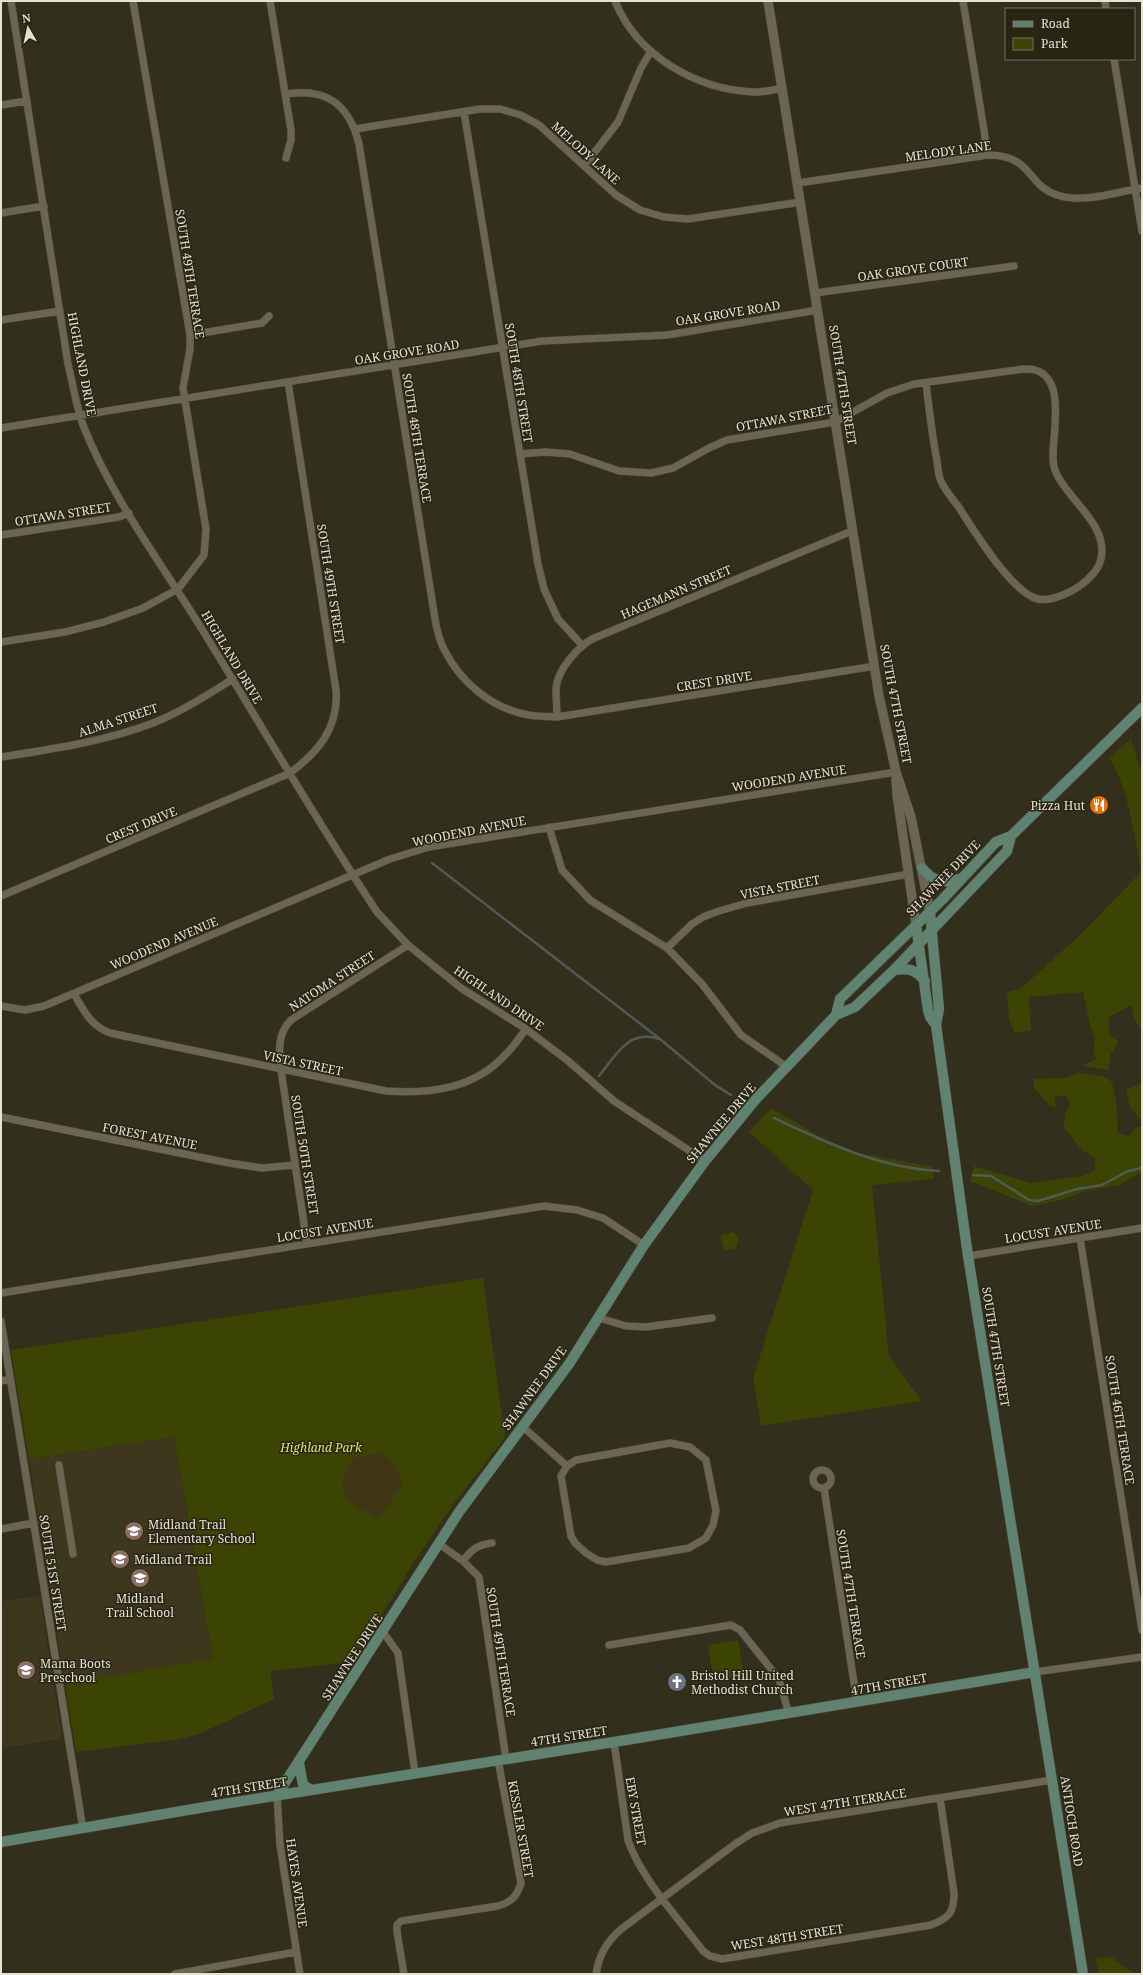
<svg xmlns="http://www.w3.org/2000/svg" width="1143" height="1975" font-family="'Noto Serif',serif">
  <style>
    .built { fill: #3c371d }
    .green { fill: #3b4402 }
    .sand { fill: #3f3616 }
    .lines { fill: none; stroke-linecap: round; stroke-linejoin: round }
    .stream { stroke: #4f5a59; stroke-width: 2.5 }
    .minor-casing { stroke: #4f4c3c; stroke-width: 8 }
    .tertiary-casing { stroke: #4f4c3c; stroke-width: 10 }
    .secondary-casing { stroke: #4f4c3c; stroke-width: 11 }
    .minor { stroke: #6a6652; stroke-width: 7 }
    .tertiary { stroke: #6a6652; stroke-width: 9 }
    .secondary { stroke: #608271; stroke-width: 10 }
    .labels { text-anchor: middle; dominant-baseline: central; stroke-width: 3; stroke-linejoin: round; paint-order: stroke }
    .street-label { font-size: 12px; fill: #e4e2d6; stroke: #292513 }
    .poi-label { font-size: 12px; fill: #e4e2d6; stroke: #292513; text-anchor: start }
    .park-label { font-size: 12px; font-style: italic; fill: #d4ea78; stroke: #292513 }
  </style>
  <rect width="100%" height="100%" fill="#332f1d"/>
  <path class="built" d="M174,1437l39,222 -148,25 -36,-225z
    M40,1596l22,143 -61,9v-147z"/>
  <path class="green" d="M1131,739l11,36v255l-8,-11 -2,-14 -23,12v18l10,7 -8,11 -3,17 -26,-4 14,-7 -3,-9 2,-9 -5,-17 -7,-32 -54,5 2,34 -17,1 -5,-13 -2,-27 13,-3 59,-53 62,-64c-6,-33 -13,-87 -32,-114z
    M1079,1073l24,3 9,6 4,18 2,33 11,3 7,-9h6v45l-23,13 -33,6 -24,9 -30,6 -62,-25 4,-15 57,17 52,-7 12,-5v-13l-12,-7 -19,-23 1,-15 6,-9 -5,-8h-11l1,11 -6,-1 -16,-18v-9l30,-1z
    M1142,1083v35h-3l-9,-11 -4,-17z
    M771,1108l50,29 34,15 77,15 2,12 -62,6 17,171 33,45 -161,25 -8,-48 60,-188 -64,-58z
    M733,1232l6,5 -2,9 -3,3 -10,1 -4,-15z
    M483,1278l22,159 -50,65 -41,60 -61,100 -83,9 4,28 -75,35 -25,6 -98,12 -11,-68 148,-25 -39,-222 -145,22 -18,-109z
    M738,1640l6,35 -30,6 -6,-36z
    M1112,1957l13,11 14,6h-40l-4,-16z"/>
  <path class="sand" d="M377,1453c19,6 22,14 25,32l-21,31 -7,1c-8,-6 -20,-11 -27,-18 -3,-4 -4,-12 -4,-18 2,-22 14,-26 34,-28z"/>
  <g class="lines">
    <path class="stream" d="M432,863l228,176
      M599,1076c18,-22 29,-47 61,-37l55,46 16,10
      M774,1118c53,25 106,50 165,53
      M973,1175l18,1 38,24 9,1 39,-12 25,-4 26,-14 14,-3"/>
    <g class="minor-casing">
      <path id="minor" d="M11,1l57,363c5,20 8,42 15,61 29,74 79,139 120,206 58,94 113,189 174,281l31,33 53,43 65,41 41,31 47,41 91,60
        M270,1l21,129v10l-5,18
        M615,1c22,55 82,89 140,91 9,0 19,-2 28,-4
        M963,1l25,154
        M1105,1l1,8
        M1114,59l28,172
        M286,94c41,-6 63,10 73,50l77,481c2,8 4,18 9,26 15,30 45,56 79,63 10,3 22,2 33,3l318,-51
        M1,105l26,-4
        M464,112l74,452 6,25 14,30 24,26
        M355,129l125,-20h20l21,6 18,10 77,70 24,15 24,7 24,2 113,-17
        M584,166l34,-44 23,-54 10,-17
        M798,183l190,-28c45,0 38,30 69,40 26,9 58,-3 85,-7
        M1,213l43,-7
        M815,293l199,-27
        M1,320l59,-9
        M190,335l72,-12 7,-7
        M1,428l541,-87 125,-6 151,-25
        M520,454l25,-2 25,2 49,17 32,2 22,-5 36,-20 18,-8 108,-18 52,-29 27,-9 109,-15c4,0 9,0 12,1 32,9 17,65 18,89 0,33 57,60 48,100 -3,15 -23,30 -36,35 -7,3 -19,7 -27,5 -25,-5 -64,-68 -78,-90 -6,-9 -15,-18 -19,-28 -3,-6 -3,-14 -4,-20 -5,-26 -8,-52 -11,-78
        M1,535l118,-18 10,-4
        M1,642l64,-10 39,-10 39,-14 35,-19 26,-34 2,-26 -23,-141 7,-39v-14l-57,-334
        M557,717c0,-9 -1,-19 -1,-28 1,-19 21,-41 36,-50l260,-108
        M1,757c52,-8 102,-15 152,-34 28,-11 54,-28 80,-44
        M549,827l13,43 28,30 77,48 35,36 39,51 46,32
        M1,896l289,-123c28,-21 49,-45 46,-83l-48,-308
        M667,948l25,-24 11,-7 16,-6 28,-8 162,-29
        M74,994c10,17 17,32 36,39l276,58c45,3 89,-2 121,-38 7,-7 13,-16 19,-24
        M1,1006l24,4 19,-4 346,-147 39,-12 467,-75
        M1,1117l228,46 33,5 33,-3
        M1080,1238l62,392
        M307,1244l-26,-174c-2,-19 -4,-36 10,-50l117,-75
        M968,1256l174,-28
        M1,1293l543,-87 33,4 26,8 41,27
        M599,1318l27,8 20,1 66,-9
        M1,1321l82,508
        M1,1381l9,-2
        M523,1427l44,39 -6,10 10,60 4,7 11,10 11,7 9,2 83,-14 17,-10 7,-13 3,-14 -10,-51 -16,-13 -20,-4 -94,17 -9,6
        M59,1465l14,89
        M813 1479a9 9 0 1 1 18 0a9 9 0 1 1-18 0Z
        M824,1488l33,214
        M1,1529l33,-6
        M439,1544l24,17 16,16 27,182
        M463,1561c9,-12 14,-16 29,-18
        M383,1632l15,21 17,120
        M609,1645l122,-20 9,5 39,49 10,35
        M1035,1672l107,-15
        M614,1742l14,98c12,37 51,79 75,111l7,5 12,3 209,-34c18,-7 23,-12 23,-32l-14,-95
        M277,1795l3,50 20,129
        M175,1974l121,-22
        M404,1974l-7,-42v-7l4,-4 97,-15c13,-4 19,-9 23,-23l-23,-123
        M596,1974c3,-19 10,-31 24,-44l115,-86 17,-11 28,-10 272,-43"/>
    </g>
    <g class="tertiary-casing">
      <path id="tertiary" d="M768,1l111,695 17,76 15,45 19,95
        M896,778l1,17 19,130"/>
    </g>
    <g class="secondary-casing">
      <path id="secondary" d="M922,868c11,14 23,16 40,10
        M930,912l9,97 -3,16 32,231 115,718
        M916,925l12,85 2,7 6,8
        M894,970c15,-2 21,-1 31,11
        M836,1015l4,-16 102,-99 54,-58 15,-6 131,-128
        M299,1763l4,22 8,5
        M277,1795l182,-283 110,-148 75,-119 61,-84 51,-62 80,-84 19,-8 39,-37 113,-119 4,-15
        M1,1842l210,-36 403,-64 421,-70"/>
    </g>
    <use href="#minor" class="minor"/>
    <use href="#tertiary" class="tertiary"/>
    <use href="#secondary" class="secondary"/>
  </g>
  <defs>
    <g id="restaurant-disc" transform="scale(1)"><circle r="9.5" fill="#e8710a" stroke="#292513"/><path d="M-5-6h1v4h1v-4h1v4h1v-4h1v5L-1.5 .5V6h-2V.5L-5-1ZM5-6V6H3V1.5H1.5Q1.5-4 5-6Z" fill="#fff"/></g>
    <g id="school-disc" transform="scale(1)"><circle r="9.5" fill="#8d6e63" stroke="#292513"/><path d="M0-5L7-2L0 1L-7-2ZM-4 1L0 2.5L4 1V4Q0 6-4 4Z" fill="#fff"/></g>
    <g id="church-disc" transform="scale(1)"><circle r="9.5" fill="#6b7280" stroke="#292513"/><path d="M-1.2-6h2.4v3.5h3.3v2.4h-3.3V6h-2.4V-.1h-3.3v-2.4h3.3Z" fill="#fff"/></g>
  </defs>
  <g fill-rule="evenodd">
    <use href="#restaurant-disc" x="1099" y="805"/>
    <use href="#school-disc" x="134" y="1531"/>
    <use href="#school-disc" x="120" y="1559"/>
    <use href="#school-disc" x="140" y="1578"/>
    <use href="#school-disc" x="26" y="1670"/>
    <use href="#church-disc" x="677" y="1682"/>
  </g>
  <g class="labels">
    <g class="street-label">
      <text transform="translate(948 151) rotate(-8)">MELODY LANE</text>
      <text transform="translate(586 153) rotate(42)">MELODY LANE</text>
      <text transform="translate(913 269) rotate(-8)">OAK GROVE COURT</text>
      <text transform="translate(190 274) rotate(81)">SOUTH 49TH TERRACE</text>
      <text transform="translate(728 313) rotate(-9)">OAK GROVE ROAD</text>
      <text transform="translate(407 352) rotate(-9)">OAK GROVE ROAD</text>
      <text transform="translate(82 364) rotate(79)">HIGHLAND DRIVE</text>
      <text transform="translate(519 383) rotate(81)">SOUTH 48TH STREET</text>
      <text transform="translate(843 385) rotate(81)">SOUTH 47TH STREET</text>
      <text transform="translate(784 418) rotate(-11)">OTTAWA STREET</text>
      <text transform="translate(417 438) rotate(81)">SOUTH 48TH TERRACE</text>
      <text transform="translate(63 514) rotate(-9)">OTTAWA STREET</text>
      <text transform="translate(331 584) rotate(81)">SOUTH 49TH STREET</text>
      <text transform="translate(676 592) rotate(-23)">HAGEMANN STREET</text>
      <text transform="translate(232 657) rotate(59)">HIGHLAND DRIVE</text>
      <text transform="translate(714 681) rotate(-9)">CREST DRIVE</text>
      <text transform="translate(896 704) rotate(79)">SOUTH 47TH STREET</text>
      <text transform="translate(118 720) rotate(-18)">ALMA STREET</text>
      <text transform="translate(789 778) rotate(-9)">WOODEND AVENUE</text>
      <text transform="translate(141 825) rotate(-23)">CREST DRIVE</text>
      <text transform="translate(469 831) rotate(-11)">WOODEND AVENUE</text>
      <text transform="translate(943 878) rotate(-46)">SHAWNEE DRIVE</text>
      <text transform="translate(780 887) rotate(-11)">VISTA STREET</text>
      <text transform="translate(164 943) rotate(-23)">WOODEND AVENUE</text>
      <text transform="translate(332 981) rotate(-33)">NATOMA STREET</text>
      <text transform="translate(499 998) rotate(34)">HIGHLAND DRIVE</text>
      <text transform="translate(303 1063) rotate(12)">VISTA STREET</text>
      <text transform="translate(721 1123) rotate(-50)">SHAWNEE DRIVE</text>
      <text transform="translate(150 1136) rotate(11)">FOREST AVENUE</text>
      <text transform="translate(305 1155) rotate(81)">SOUTH 50TH STREET</text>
      <text transform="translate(325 1230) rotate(-9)">LOCUST AVENUE</text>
      <text transform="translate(1053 1231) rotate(-9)">LOCUST AVENUE</text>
      <text transform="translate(996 1347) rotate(81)">SOUTH 47TH STREET</text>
      <text transform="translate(534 1388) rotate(-54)">SHAWNEE DRIVE</text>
      <text transform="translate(1120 1420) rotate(81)">SOUTH 46TH TERRACE</text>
      <text transform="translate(53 1573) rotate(81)">SOUTH 51ST STREET</text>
      <text transform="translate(851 1594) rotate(81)">SOUTH 47TH TERRACE</text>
      <text transform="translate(501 1652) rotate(81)">SOUTH 49TH TERRACE</text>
      <text transform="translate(352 1657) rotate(-57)">SHAWNEE DRIVE</text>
      <text transform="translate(889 1684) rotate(-10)">47TH STREET</text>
      <text transform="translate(569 1736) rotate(-9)">47TH STREET</text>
      <text transform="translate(249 1787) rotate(-9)">47TH STREET</text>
      <text transform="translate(845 1802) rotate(-9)">WEST 47TH TERRACE</text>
      <text transform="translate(636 1811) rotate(80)">EBY STREET</text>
      <text transform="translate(1072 1821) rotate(81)">ANTIOCH ROAD</text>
      <text transform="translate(521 1829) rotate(80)">KESSLER STREET</text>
      <text transform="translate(297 1883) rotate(82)">HAYES AVENUE</text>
      <text transform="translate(787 1937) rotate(-9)">WEST 48TH STREET</text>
    </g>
    <g class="poi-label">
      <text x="1085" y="805" text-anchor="end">Pizza Hut</text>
      <text x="148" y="1524">Midland Trail<tspan x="148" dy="14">Elementary School</tspan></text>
      <text x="134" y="1559">Midland Trail</text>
      <text x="140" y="1598" text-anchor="middle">Midland<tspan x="140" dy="14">Trail School</tspan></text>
      <text x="40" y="1663">Mama Boots<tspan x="40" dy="14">Preschool</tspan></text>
      <text x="691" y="1675">Bristol Hill United<tspan x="691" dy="14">Methodist Church</tspan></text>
    </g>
    <g class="park-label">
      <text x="321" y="1447">Highland Park</text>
    </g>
  </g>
  <rect width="1143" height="1975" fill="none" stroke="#e4e2d6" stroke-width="4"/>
  <rect x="1005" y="8" width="130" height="52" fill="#292513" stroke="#747161"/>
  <rect x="1013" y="21" width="20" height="6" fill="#608271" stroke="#747161"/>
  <text x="1041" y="28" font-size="12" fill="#e4e2d6">Road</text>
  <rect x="1013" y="38" width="20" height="12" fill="#3b4402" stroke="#747161"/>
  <text x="1041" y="48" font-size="12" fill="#e4e2d6">Park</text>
  <g transform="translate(28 28) rotate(351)" stroke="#292513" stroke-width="3" paint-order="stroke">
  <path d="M0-3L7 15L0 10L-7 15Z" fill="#e4e2d6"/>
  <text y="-6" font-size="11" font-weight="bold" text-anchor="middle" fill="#e4e2d6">N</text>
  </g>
</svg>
